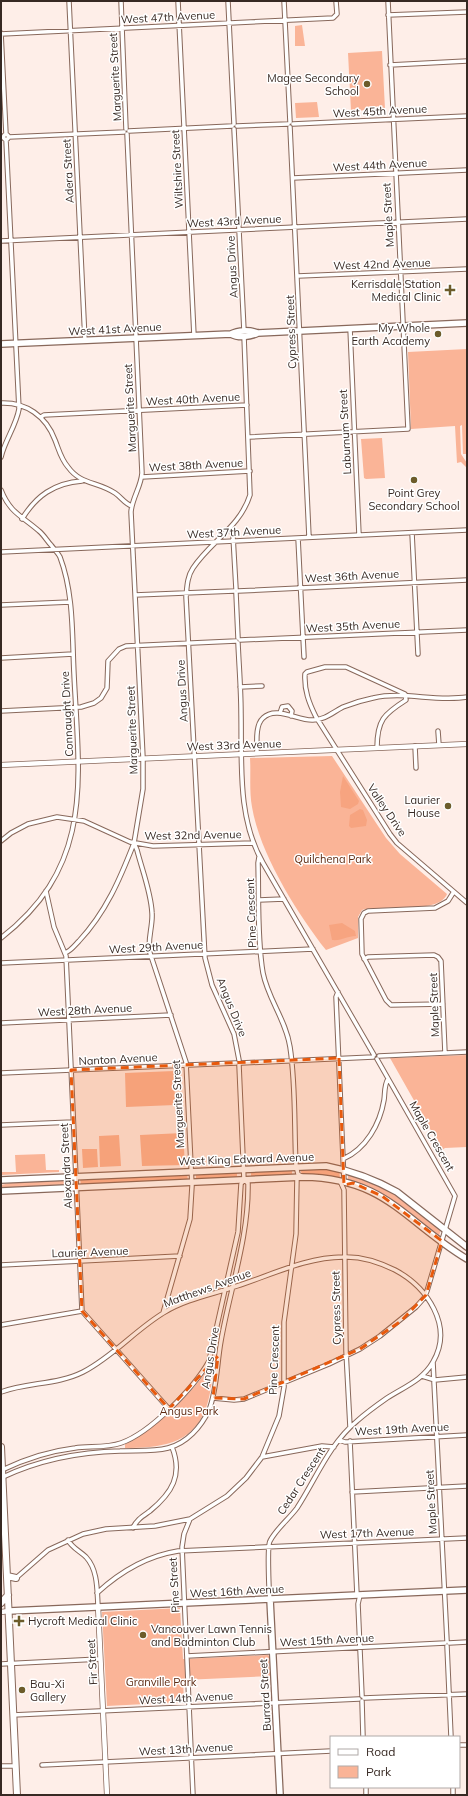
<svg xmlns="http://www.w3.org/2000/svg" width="468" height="1796" font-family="Mulish,sans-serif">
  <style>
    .green { fill: #fab497 }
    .forest { fill: #f7a480 }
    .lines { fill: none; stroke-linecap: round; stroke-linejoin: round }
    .minor-casing { stroke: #88685b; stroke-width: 5.5 }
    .tertiary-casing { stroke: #88685b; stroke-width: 6 }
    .secondary-casing { stroke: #88685b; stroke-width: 8 }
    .trunk-casing { stroke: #88685b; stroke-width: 8 }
    .minor { stroke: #fff; stroke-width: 3.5 }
    .tertiary { stroke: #fff; stroke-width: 4.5 }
    .secondary { stroke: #fff; stroke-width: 5.5 }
    .trunk { stroke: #fff; stroke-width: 6 }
    .marked { fill: #e8590c; fill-opacity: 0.2; stroke: #e8590c; stroke-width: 3; stroke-dasharray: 8 5; stroke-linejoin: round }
    .poi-dot { fill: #6c5c2a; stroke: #fff; stroke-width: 1.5 }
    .labels { text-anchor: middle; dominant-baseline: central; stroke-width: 3; stroke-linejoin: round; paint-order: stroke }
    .street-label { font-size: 11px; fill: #372923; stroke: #fff }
    .poi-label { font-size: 11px; fill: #372923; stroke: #fff; text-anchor: end }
    .park-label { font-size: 11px; fill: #5e2a11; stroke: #fff }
  </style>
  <rect width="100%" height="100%" fill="#feeee8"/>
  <path class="green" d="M302,25l3,21h-10v-20z
    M382,51l3,58 -34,2 -3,-58z
    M317,102l2,15 -23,1 -1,-15z
    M467,349v105h-4l-1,-29 -2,1 1,28 6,9v5l-6,-6 -4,1 -2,-37 -44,3 -3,-77z
    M382,438l3,40 -19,1 -2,-1 -3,-39z
    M332,756l54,82 14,16 47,40c-8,21 -65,10 -85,16l-4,7v21l-32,12c-29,-37 -66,-96 -74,-143 -3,-16 -1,-33 -2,-49z
    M467,1055v92l-22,1 -3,2 -52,-92z
    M174,1071l1,34 -49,2 -1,-34z
    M183,1133l2,32 -43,1 -2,-31z
    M119,1135l2,31 -21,1 -1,-31z
    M82,1149h15l1,18 -15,1z
    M45,1154l1,16h13v2l-58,3v-3h15l-1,-17z
    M292,1168v8l-41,2v-8z
    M300,1168l39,2 1,8 -38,-3z
    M237,1171v7l-41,2v-7z
    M348,1172c36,11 64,34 93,57l-2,7 -56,-41 -35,-15z
    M187,1173l1,8 -107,4 -1,-7z
    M72,1178v8l-71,3v-4l19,-4z
    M210,1364l4,1c-2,14 -3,29 -8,43 -13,37 -48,40 -81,40v-4c26,-13 73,-54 85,-80z
    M180,1608l3,51 85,-4 1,1 1,20 -87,4 1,22 -77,4 -5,-94z"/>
  <path class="forest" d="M343,776l16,25 -1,3 -8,5 -9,-2 -1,-15z
    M360,809l3,1 4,10 -1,6 -15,2 -2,-2 1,-11z
    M342,923l13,8 1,5c-9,0 -14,5 -24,4l-3,-15z"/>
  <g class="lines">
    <g class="minor-casing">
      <path id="minor" d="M69,1l16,340
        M121,1l5,128
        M178,1l16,335
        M228,1l6,123
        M284,1l6,121
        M388,15l79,-3
        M1,33l5,101
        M1,34l332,-16 4,-4 -1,-13
        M390,65l77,-4
        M293,124l174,-8
        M237,126l51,-2
        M290,127l19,410
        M234,129l10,202
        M129,131l103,-5
        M127,134l15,339c-1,14 -10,25 -11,39l12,246v31l-9,54 3,7c5,20 14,42 15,63 1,14 -5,26 -2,40l36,109 6,124 -2,33 -27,94
        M3.5 137a2.5 2.5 0 1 1 5 0a2.5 2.5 0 1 1-5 0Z
        M9,137l115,-5
        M293,178l174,-8
        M1,241l466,-22
        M298,276l169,-7
        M350,328l9,207
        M1,403c25,-1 45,13 54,37 4,10 6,19 13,27 13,18 29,14 47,26 6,4 10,11 17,13
        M41,417l3,-2 203,-10
        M249,437l159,-8 -20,-428
        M1,457c4,-17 15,-31 18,-48l-13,-269
        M142,477l108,-6
        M1,490c9,23 21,26 38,41 5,4 8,10 12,14 3,4 7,8 9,12 14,37 12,79 14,117 5,105 21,191 -73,264
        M22,519c14,-23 32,-36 60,-38
        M231,528l2,8 3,53
        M412,533l6,121
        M298,538l6,119
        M1,552l466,-22
        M238,591l229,-11
        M236,593l2,45
        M135,595l99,-4
        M1,605l69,-3
        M240,640l227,-10
        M238,643c1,23 3,47 3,70 1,50 -4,105 22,150l111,192
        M1,658l72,-4
        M240,687l22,-1
        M1,711l80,-4 13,-4 7,-5 6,-10 1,-27 11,-12 7,-3 110,-5
        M280,713l2,-6 6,-1 4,5 -1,5
        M438,731l1,14
        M415,746l1,22
        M377,748c0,-28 7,-34 29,-48l-1,-6 -59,-27h-21l-18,5 -2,2c-1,16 4,29 11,43l74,117 7,9 70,60
        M257,753c0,-10 -2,-28 6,-35 13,-13 35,3 50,2 12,0 20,-8 30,-13 10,-4 20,-7 30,-9 31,-7 62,4 94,-1
        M1,841l10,-8 17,-9 29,-7 27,4 46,21 23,4 100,-3
        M259,857l-1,6c1,35 -1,75 5,110 5,26 23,47 27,74 6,39 4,80 6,119l2,8 5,3
        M46,891l8,36 12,29 16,355 87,98
        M259,900l25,-1
        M65,953c6,-2 10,-8 14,-12 27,-29 41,-62 55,-98
        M364,959l4,-2 66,-2 4,2 3,4 4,92
        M1,963l312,-14
        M338,992l-2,5 8,184
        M443,1004l-52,1 -5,-5 -24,-46 -1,-35 3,-6 4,-2 67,-3 13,-7 5,-8
        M1,1023l170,-8
        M379,1056l88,-4
        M239,1060l-5,-26 -22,-49 -7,-27 -19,-361c1,-10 1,-20 7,-29 18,-27 47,-41 57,-73l-6,-159
        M241,1063l132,-6
        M1,1073l235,-10
        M1,1125l72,-3
        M343,1159c23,-10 37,-35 41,-59 1,-6 0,-15 4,-21
        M340,1181l4,9 2,161 4,76
        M1,1265l179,-9
        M1,1325l81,-14
        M433,1362l14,279
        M422,1376l13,4 32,-3
        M1,1392c27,-10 56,-7 82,-20 31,-16 53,-43 82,-60 21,-13 49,-18 72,-26 34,-11 70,-29 106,-29 18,-1 36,5 52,13 32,17 59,56 38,92 -10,18 -29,25 -46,36 -10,7 -21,15 -30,23 -28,23 -41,58 -60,87 -8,11 -21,21 -27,33 -3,4 -1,52 0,58
        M213,1398l21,2 10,-1 85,-35 31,-15 20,-13 36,-29 8,-9 3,-7 28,-95 -78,-137
        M339,1440l6,2 122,-7
        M350,1441l7,154
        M262,1457l60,-11 12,1
        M2,1470c23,-11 48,-19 73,-22 14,-2 32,0 46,-5 29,-10 73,-55 88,-82l29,-129 3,-48 3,-4 -5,-115
        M3,1477c36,-17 77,-25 117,-26 16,-1 32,1 48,-3 19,-5 33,-21 41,-38 8,-19 8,-48 12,-69 9,-52 28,-104 27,-158l-4,-3
        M352,1492l115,-6
        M190,1519l-6,15 -2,13 11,248
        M133,1528c3,-8 10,-12 17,-17 22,-18 33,-36 22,-64
        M68,1540c4,8 12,11 18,17 12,13 11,33 12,49
        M16,1578l32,-28 35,-16 23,-5 49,-3 35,-7 37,-23 19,-18 16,-21 17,-41 5,-29v-65l12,-88 1,-57
        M97,1593c24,-22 49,-37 81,-42l289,-13
        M360,1595l-2,9 4,92
        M449,1643l18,-1
        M447,1646l4,91
        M187,1656l258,-13
        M1,1664l99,-5
        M364,1698l103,-4
        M362,1701l1,36
        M13,1715l346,-16
        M459,1745h8
        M42,1765l289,-14
        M1,1766h15
        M366,1787v8
        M453,1787v8"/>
    </g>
    <g class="tertiary-casing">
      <path id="tertiary" d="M1,765l466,-21
        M98,1606l9,189
        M1,1612l8,-1"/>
    </g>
    <g class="secondary-casing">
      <path id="secondary" d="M231,334c7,-4 19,-4 27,-1l209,-10
        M1,344l230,-10c7,4 19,3 27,-1
        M1,1180l325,-14c26,5 48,13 71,26l70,55
        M1,1191l302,-14c83,1 101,44 164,82
        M270,1599l10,196
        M9,1611l458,-21"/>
    </g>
    <g class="trunk-casing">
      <path id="trunk" d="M1,1447l16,348
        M7,1576l9,2
        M1,1603l7,-8"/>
    </g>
    <use href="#minor" class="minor"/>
    <use href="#tertiary" class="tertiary"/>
    <use href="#secondary" class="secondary"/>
    <use href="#trunk" class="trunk"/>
  </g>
  <path class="marked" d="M339,1058l5,127 9,-2 29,13 60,45 -16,54 -25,26 -41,28 -116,50 -31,-1 5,-42 -49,53 -87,-98 -11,-241z"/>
  <g class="poi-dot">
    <circle cx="367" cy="84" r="4"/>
    <path d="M448 284h4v4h4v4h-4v4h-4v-4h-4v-4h4z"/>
    <circle cx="438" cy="334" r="4"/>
    <circle cx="414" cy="480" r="4"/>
    <circle cx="448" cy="806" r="4"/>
    <path d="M17 1615h4v4h4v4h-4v4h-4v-4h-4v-4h4z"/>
    <circle cx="143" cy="1635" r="4"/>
    <circle cx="22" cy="1690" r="4"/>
  </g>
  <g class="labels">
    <g class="street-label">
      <text transform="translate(168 17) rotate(-3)">West 47th Avenue</text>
      <text transform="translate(115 77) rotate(-93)">Marguerite Street</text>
      <text transform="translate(380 111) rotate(-3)">West 45th Avenue</text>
      <text transform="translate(380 165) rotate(-3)">West 44th Avenue</text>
      <text transform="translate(177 169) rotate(-93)">Wiltshire Street</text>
      <text transform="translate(68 171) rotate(-93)">Adera Street</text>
      <text transform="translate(388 215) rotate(-93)">Maple Street</text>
      <text transform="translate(234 221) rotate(-3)">West 43rd Avenue</text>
      <text transform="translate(382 264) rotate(-2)">West 42nd Avenue</text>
      <text transform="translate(232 267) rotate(-93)">Angus Drive</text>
      <text transform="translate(115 329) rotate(-3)">West 41st Avenue</text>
      <text transform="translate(291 332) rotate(-92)">Cypress Street</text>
      <text transform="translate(193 399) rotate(-3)">West 40th Avenue</text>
      <text transform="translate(130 408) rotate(-93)">Marguerite Street</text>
      <text transform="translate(345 432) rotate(-93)">Laburnum Street</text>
      <text transform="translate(196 465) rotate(-3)">West 38th Avenue</text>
      <text transform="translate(234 532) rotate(-3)">West 37th Avenue</text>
      <text transform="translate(352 576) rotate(-3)">West 36th Avenue</text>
      <text transform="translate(353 626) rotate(-3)">West 35th Avenue</text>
      <text transform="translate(182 691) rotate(-93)">Angus Drive</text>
      <text transform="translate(67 714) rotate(-93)">Connaught Drive</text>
      <text transform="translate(132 730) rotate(-92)">Marguerite Street</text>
      <text transform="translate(234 745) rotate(-2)">West 33rd Avenue</text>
      <text transform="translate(387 810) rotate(56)">Valley Drive</text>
      <text transform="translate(193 835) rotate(-1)">West 32nd Avenue</text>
      <text transform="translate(251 913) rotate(-92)">Pine Crescent</text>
      <text transform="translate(156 947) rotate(-3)">West 29th Avenue</text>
      <text transform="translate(434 1005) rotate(-92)">Maple Street</text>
      <text transform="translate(232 1007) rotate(68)">Angus Drive</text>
      <text transform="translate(85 1010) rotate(-3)">West 28th Avenue</text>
      <text transform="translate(118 1059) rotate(-3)">Nanton Avenue</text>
      <text transform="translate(178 1104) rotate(-93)">Marguerite Street</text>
      <text transform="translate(432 1136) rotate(60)">Maple Crescent</text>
      <text transform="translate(246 1159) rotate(-2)">West King Edward Avenue</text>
      <text transform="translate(66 1166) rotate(-93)">Alexandra Street</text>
      <text transform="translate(90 1252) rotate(-2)">Laurier Avenue</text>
      <text transform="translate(207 1288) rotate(-20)">Matthews Avenue</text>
      <text transform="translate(336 1308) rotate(-91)">Cypress Street</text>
      <text transform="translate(210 1358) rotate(-81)">Angus Drive</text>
      <text transform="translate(274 1360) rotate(-88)">Pine Crescent</text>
      <text transform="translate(402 1429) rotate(-3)">West 19th Avenue</text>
      <text transform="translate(301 1481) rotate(-57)">Cedar Crescent</text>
      <text transform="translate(431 1502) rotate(-93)">Maple Street</text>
      <text transform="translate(367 1533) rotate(-2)">West 17th Avenue</text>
      <text transform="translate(174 1585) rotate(-93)">Pine Street</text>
      <text transform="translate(237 1591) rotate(-3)">West 16th Avenue</text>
      <text transform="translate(327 1640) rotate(-3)">West 15th Avenue</text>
      <text transform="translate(92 1662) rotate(-93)">Fir Street</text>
      <text transform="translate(265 1695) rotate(-93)">Burrard Street</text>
      <text transform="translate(186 1698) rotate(-3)">West 14th Avenue</text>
      <text transform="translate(186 1749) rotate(-3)">West 13th Avenue</text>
    </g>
    <g class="poi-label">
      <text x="359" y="78">Magee Secondary<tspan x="359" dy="13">School</tspan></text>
      <text x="441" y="284">Kerrisdale Station<tspan x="441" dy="13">Medical Clinic</tspan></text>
      <text x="430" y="328">My Whole<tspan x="430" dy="13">Earth Academy</tspan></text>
      <text x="414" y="493" text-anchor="middle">Point Grey<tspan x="414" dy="13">Secondary School</tspan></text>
      <text x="440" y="800">Laurier<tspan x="440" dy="13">House</tspan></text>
      <text x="28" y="1621" text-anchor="start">Hycroft Medical Clinic</text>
      <text x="151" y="1629" text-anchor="start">Vancouver Lawn Tennis<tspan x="151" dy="13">and Badminton Club</tspan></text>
      <text x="30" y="1684" text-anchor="start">Bau-Xi<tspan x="30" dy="13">Gallery</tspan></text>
    </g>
    <g class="park-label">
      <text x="333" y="859">Quilchena Park</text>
      <text x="189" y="1411">Angus Park</text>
      <text x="161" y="1682">Granville Park</text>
    </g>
  </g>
  <rect width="468" height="1796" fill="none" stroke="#372923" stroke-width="4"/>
  <rect x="330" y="1736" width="130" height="52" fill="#ffffff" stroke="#afa9a7"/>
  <rect x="338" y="1749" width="20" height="6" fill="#ffffff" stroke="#afa9a7"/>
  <text x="366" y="1756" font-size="12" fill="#372923">Road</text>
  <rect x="338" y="1766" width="20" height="12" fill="#fab497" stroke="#afa9a7"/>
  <text x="366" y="1776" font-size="12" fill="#372923">Park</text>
</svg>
